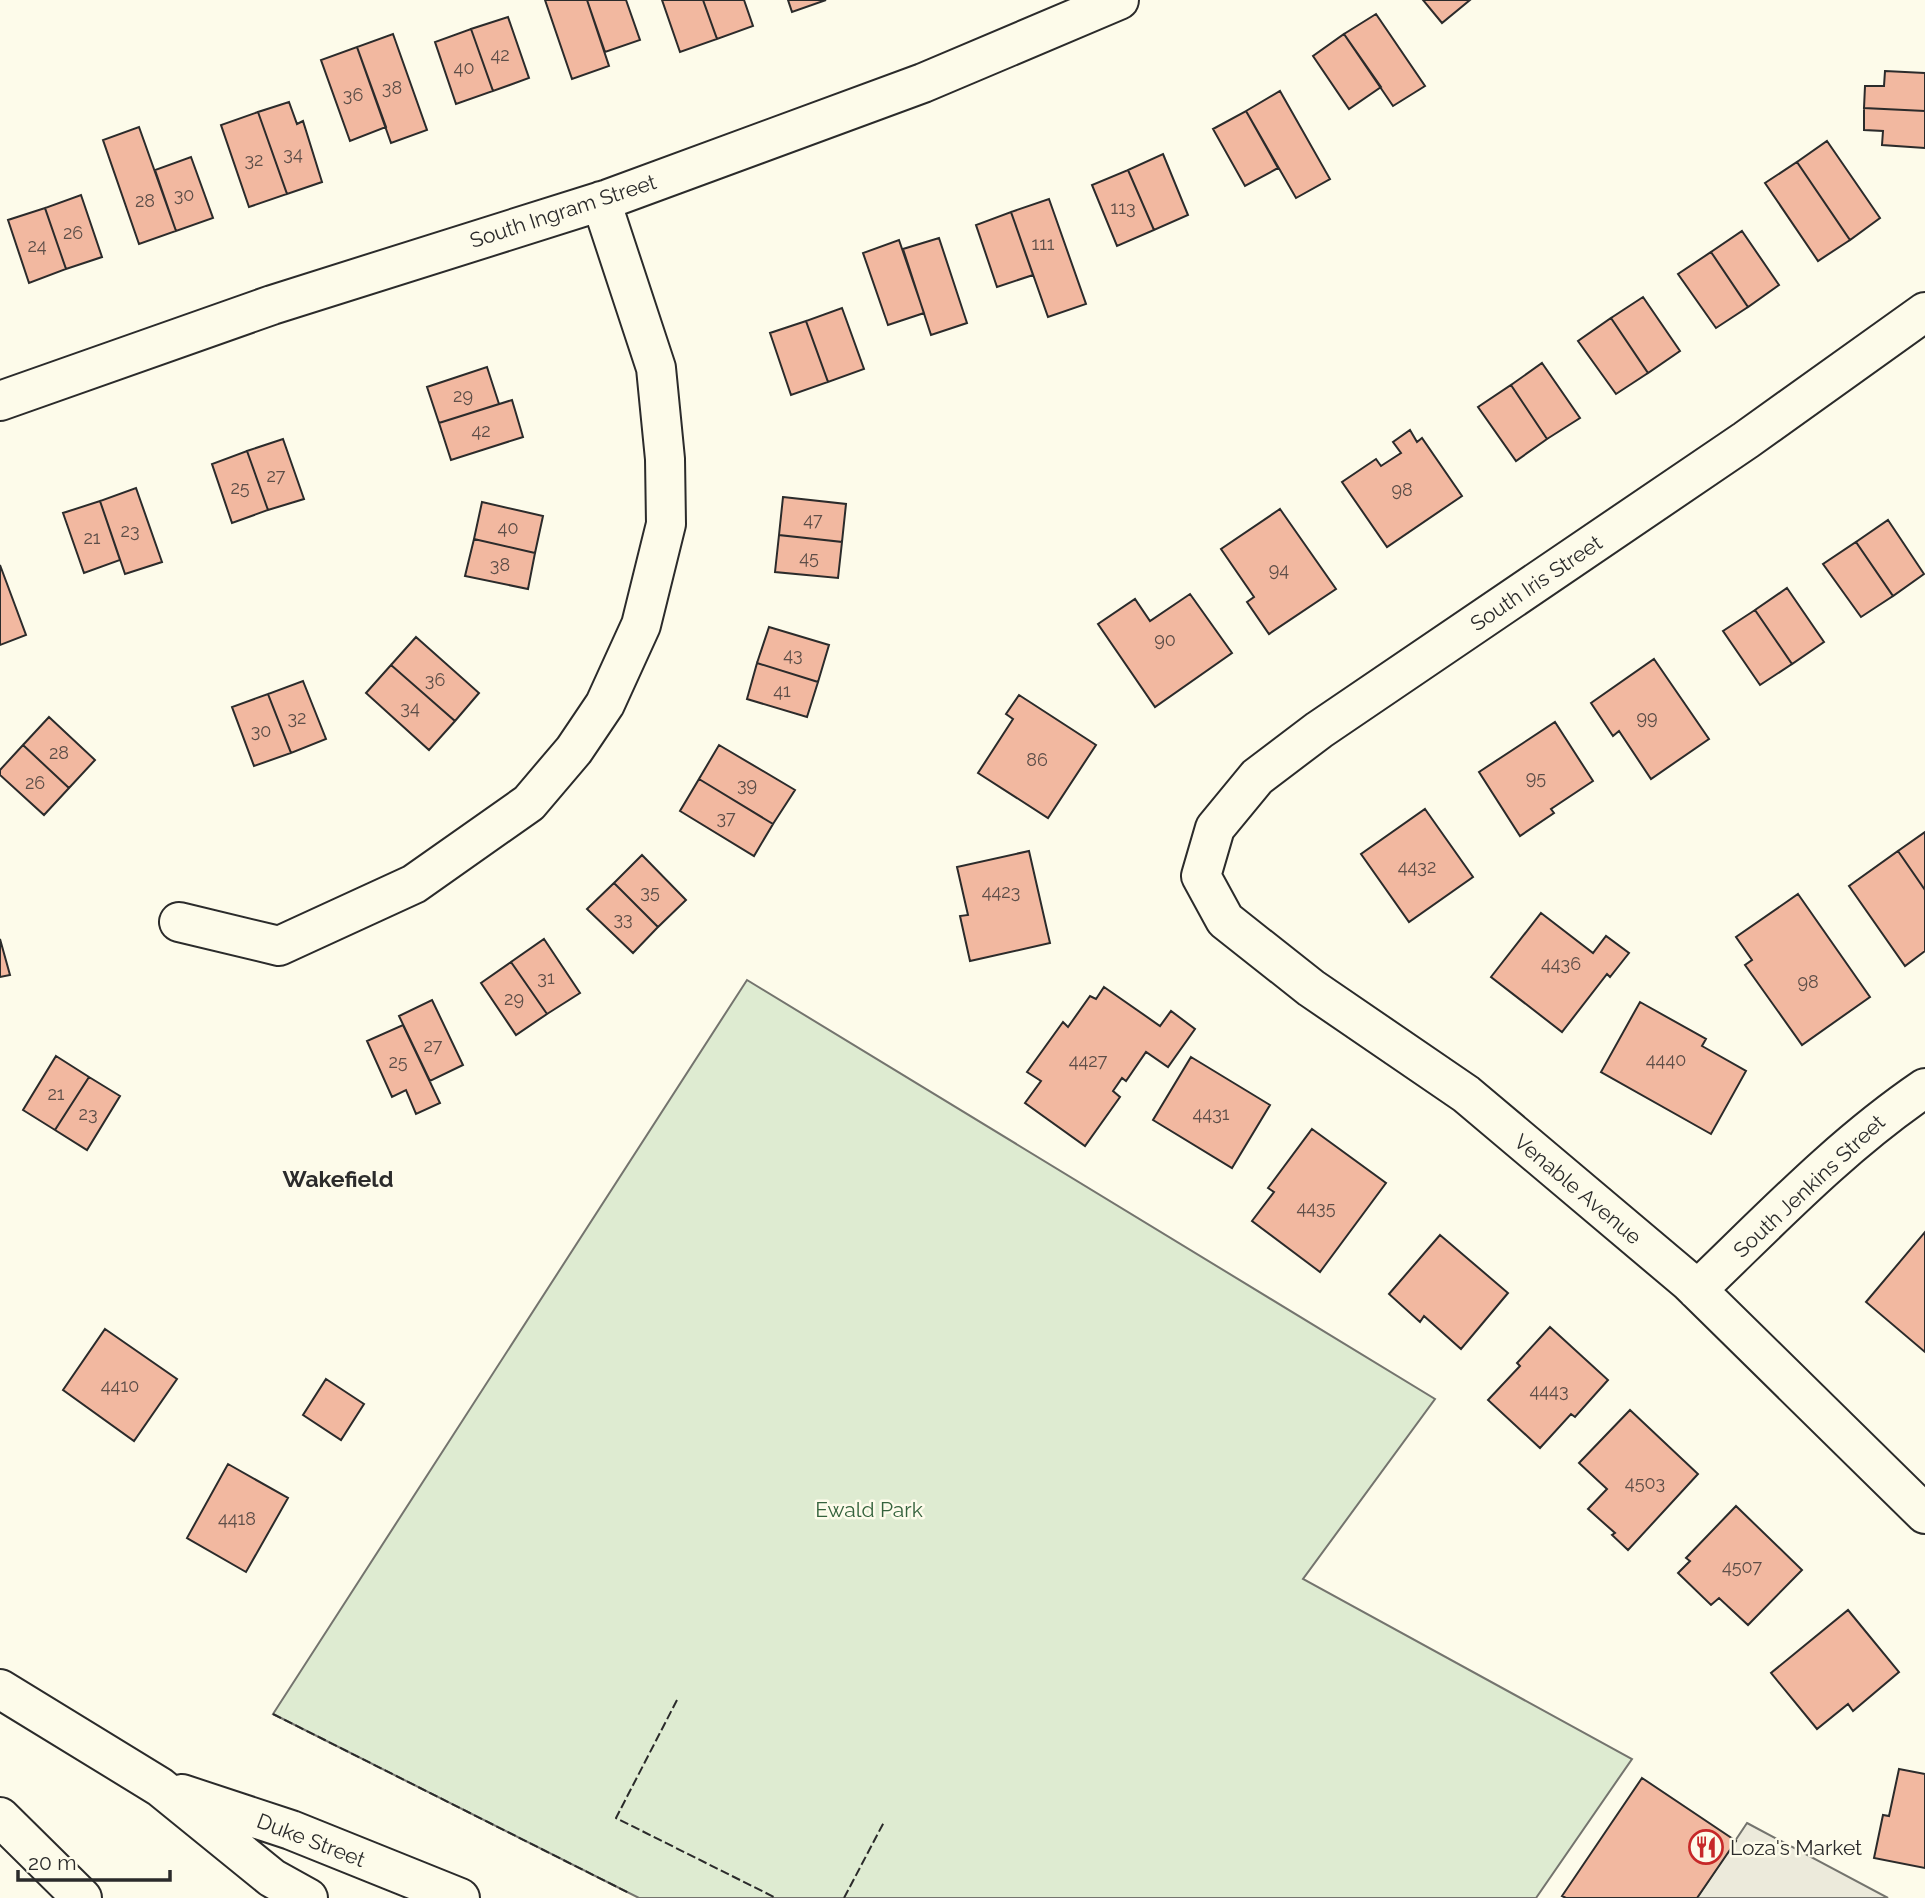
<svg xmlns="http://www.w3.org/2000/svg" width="1925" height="1898" font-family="Raleway,sans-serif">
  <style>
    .green { fill: #deebd1; stroke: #74746e; stroke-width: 2 }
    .parking { fill: #eceadb; stroke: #74746e; stroke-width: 2 }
    .building { fill: #f2b8a0; stroke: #2b2b2b; stroke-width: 2 }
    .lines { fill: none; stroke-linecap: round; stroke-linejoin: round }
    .minor-casing { stroke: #2b2b2b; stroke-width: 42 }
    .major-casing { stroke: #2b2b2b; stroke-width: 42 }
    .minor { stroke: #fdfbea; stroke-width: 38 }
    .major { stroke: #fdfbea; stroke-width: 38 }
    .fence { stroke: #2b2b2b; stroke-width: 2; stroke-dasharray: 9 3.5; stroke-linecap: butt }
    .labels { text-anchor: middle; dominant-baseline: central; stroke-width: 5; stroke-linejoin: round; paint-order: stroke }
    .number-label { font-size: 18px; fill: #5d4e48 }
    .street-label { font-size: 21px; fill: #2b2b2b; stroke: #fdfbea }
    .park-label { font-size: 21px; fill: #34623c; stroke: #fdfbea }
    .poi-label { font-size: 21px; fill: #2b2b2b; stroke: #fdfbea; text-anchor: start }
    .neighbourhood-label { font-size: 23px; font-weight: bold; fill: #2b2b2b; stroke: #fdfbea }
  </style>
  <rect width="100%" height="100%" fill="#fdfbea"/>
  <path class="green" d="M747,980l688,419 -132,180 329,180 -96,139h-897l-366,-184z"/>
  <path class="parking" d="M1747,1823l141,75h-191z"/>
  <path class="building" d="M545,0h42l22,66 -37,13z
    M587,0h39l14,40 -35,12z
    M662,0h41l14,39 -37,13z
    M703,0h41l9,26 -36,13z
    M788,0h38l-34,12z
    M1423,0h47l-28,23z
    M1376,14l49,72 -32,20 -49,-72z
    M508,17l21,61 -36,13 -22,-62z
    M471,29l22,62 -37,13 -21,-62z
    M393,34l34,96 -36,13 -34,-96z
    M1344,34l37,53 -32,22 -36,-53z
    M357,47l29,80 -36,14 -29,-81z
    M1885,71l40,2v38l-61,-3 1,-22h19z
    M1280,91l50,88 -34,19 -50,-87z
    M289,102l8,22 6,-3 19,61 -35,12 -29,-82z
    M1864,108l61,3v37l-43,-3 1,-14 -19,-1z
    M1246,111l32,57 -33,18 -32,-57z
    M258,112l29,82 -38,13 -28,-82z
    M139,127l37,104 -37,13 -36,-104z
    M1827,141l53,77 -30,22 -53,-78z
    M1163,154l25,61 -34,15 -26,-60z
    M191,157l22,61 -37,13 -21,-61z
    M1797,162l53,78 -32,21 -53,-78z
    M1128,170l26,60 -37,16 -25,-61z
    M81,195l21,62 -36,12 -21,-61z
    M1049,199l37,105 -38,13 -37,-105z
    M45,208l21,61 -37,14 -21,-63z
    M1011,212l22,63 -36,12 -21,-62z
    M1742,231l37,54 -31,22 -37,-55z
    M939,238l28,85 -36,12 -28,-86z
    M899,240l25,73 -36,12 -25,-72z
    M1711,252l37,55 -32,21 -38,-54z
    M1643,297l37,54 -32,22 -37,-55z
    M842,308l22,61 -36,13 -22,-61z
    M1611,318l37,55 -32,21 -38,-53z
    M806,321l22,61 -37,13 -21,-62z
    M1542,363l38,55 -33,21 -36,-54z
    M487,367l12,37 -60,19 -12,-36z
    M1511,385l36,54 -31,22 -38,-54z
    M512,400l11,37 -72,23 -12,-37z
    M1410,430l7,12 5,-4 40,58 -75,51 -45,-65 34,-23 5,7 20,-13 -8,-11z
    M283,439l21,60 -36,11 -21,-59z
    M247,451l21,59 -36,13 -20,-59z
    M136,488l26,74 -37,12 -25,-73z
    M783,497l63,7 -4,38 -63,-7z
    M100,501l20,59 -36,13 -21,-60z
    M482,502l61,14 -8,37 -61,-14z
    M1280,509l56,80 -67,45 -22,-32 7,-5 -33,-48z
    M1888,520l36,54 -31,22 -37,-54z
    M779,535l63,7 -4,36 -63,-6z
    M474,539l61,14 -7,36 -63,-13z
    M1856,542l37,54 -32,21 -38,-53z
    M0,565l26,70 -26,10z
    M1787,588l37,54 -32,22 -37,-54z
    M1190,594l42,59 -77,54 -57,-83 37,-25 15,22z
    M1755,610l37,54 -32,21 -37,-54z
    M769,627l60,18 -11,37 -61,-19z
    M416,637l63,56 -24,28 -64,-56z
    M1654,659l55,80 -58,40 -32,-48 -6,5 -22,-33z
    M757,663l61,19 -11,35 -60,-18z
    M391,665l64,56 -26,29 -63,-57z
    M303,681l23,58 -35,14 -23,-59z
    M268,694l23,59 -37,13 -22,-59z
    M1019,695l77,50 -48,73 -70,-45 35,-54 -7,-5z
    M49,717l46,43 -26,28 -46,-43z
    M1555,722l38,59 -42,28 3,4 -34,23 -41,-64z
    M23,745l46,43 -25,27 -44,-40v-5z
    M719,745l76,45 -22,34 -74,-45z
    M699,779l74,45 -19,32 -74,-45z
    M1425,809l48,68 -64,45 -48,-68z
    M1925,832v58l-27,-39z
    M1029,851l21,92 -80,18 -10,-45 8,-1 -11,-48z
    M1898,851l27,39v61l-20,15 -56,-80z
    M642,855l44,45 -28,27 -44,-44z
    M614,883l44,44 -25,26 -46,-44z
    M1798,894l72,103 -68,48 -57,-80 7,-5 -16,-23z
    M1541,913l52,40 13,-17 23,17 -19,24 -3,-3 -45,58 -71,-55z
    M0,939l10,36 -10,2z
    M544,939l36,54 -33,21 -36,-52z
    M511,962l36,52 -31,21 -35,-52z
    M1104,987l56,39 11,-15 24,18 -27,38 -22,-15 -20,29 -4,-3 -9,13 7,6 -35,49 -60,-43 16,-22 -14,-9 36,-50 5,5 22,-31 6,3z
    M432,1000l31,65 -33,16 -31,-65z
    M1640,1002l66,37 -4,7 44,25 -35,63 -110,-62z
    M403,1025l37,78 -24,11 -10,-24 -14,7 -25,-56z
    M56,1056l33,21 -34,53 -32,-20z
    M1191,1057l79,48 -38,63 -79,-48z
    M89,1077l31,19 -33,54 -32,-20z
    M1312,1129l74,54 -66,89 -68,-51 22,-29 -6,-4z
    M1925,1232v120l-59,-50z
    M1440,1235l68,58 -47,56 -37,-33 -4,6 -31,-28z
    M1550,1327l58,53 -33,37 -4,-3 -31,34 -52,-48 32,-34 -3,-3z
    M105,1329l72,50 -43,62 -71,-51z
    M326,1379l38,25 -23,36 -38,-25z
    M1630,1410l68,64 -70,76 -16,-15 3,-2 -27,-24 19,-20 -28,-26z
    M228,1464l60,34 -42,74 -59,-34z
    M1736,1506l66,64 -54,55 -29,-27 -8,7 -33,-32 12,-12 -4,-3z
    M1848,1610l51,62 -46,39 -5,-7 -31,25 -46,-56z
    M1899,1769l26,5v94l-51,-10 9,-43 6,1z
    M1642,1778l94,63 -39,57h-131l-4,-2z"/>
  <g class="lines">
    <g class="minor-casing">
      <path id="minor" d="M1925,312l-179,128 -427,290 -62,47 -42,51 -14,48 24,44 86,68 155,106 223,188 236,232
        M0,401l272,-96 336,-106 315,-116 196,-83
        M179,922l100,24 135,-62 115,-81 45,-53 31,-46 36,-79 25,-101 -1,-65 -9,-91 -55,-167
        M1697,1290c73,-70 144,-145 228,-202
        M0,1817l82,81"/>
    </g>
    <g class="major-casing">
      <path id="major" d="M0,1689l160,98 112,91 36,20
        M182,1794l109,36 169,68"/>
    </g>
    <use href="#minor" class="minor"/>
    <use href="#major" class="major"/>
    <path class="fence" d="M677,1700l-61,118 160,80
      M273,1714l356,179
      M844,1898l40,-76"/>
  </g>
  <defs>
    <g id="restaurant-ring" transform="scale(1.75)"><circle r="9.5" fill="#fdfbea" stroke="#c62828" stroke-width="1.5"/><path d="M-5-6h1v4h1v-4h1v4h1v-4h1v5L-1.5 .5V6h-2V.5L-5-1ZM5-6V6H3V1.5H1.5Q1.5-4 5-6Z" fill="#c62828"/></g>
  </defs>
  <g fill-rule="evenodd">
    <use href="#restaurant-ring" x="1706" y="1847"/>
  </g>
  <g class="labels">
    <g class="number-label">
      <text x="500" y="54">42</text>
      <text x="464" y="67">40</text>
      <text x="392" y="87">38</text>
      <text x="353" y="94">36</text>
      <text x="293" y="153">34</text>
      <text x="254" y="159">32</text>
      <text x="184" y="194">30</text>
      <text x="145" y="200">28</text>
      <text x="1123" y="207">113</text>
      <text x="73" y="232">26</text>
      <text x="1043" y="243">111</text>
      <text x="37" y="245">24</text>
      <text x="463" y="395">29</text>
      <text x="481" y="430">42</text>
      <text x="276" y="475">27</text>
      <text x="240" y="487">25</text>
      <text x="1402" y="489">98</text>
      <text x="813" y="519">47</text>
      <text x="508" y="527">40</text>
      <text x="130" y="530">23</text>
      <text x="92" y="537">21</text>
      <text x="809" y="557">45</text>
      <text x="500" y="564">38</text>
      <text x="1279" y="569">94</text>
      <text x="1165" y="639">90</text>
      <text x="793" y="654">43</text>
      <text x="435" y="679">36</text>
      <text x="782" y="690">41</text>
      <text x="410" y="707">34</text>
      <text x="297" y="717">32</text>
      <text x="1647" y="717">99</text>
      <text x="261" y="730">30</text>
      <text x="59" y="752">28</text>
      <text x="1037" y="759">86</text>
      <text x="1536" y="777">95</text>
      <text x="35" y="782">26</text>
      <text x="747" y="784">39</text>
      <text x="726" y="817">37</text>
      <text x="1417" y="866">4432</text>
      <text x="650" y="891">35</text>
      <text x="1001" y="891">4423</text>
      <text x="623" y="918">33</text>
      <text x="1561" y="963">4436</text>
      <text x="546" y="977">31</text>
      <text x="1808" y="981">98</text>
      <text x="514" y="998">29</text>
      <text x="433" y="1045">27</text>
      <text x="1666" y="1059">4440</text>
      <text x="1088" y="1060">4427</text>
      <text x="398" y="1061">25</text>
      <text x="56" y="1093">21</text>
      <text x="88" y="1113">23</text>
      <text x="1211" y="1113">4431</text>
      <text x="1316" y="1207">4435</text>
      <text x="120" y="1385">4410</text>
      <text x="1549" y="1390">4443</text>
      <text x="1645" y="1482">4503</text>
      <text x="237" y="1518">4418</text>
      <text x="1742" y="1566">4507</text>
    </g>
    <g class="street-label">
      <text transform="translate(563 211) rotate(-18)">South Ingram Street</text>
      <text transform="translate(1536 583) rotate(-34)">South Iris Street</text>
      <text transform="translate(1809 1186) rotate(-43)">South Jenkins Street</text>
      <text transform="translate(1578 1189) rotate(40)">Venable Avenue</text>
      <text transform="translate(311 1840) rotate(21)">Duke Street</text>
    </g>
    <g class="park-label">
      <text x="869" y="1509">Ewald Park</text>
    </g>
    <g class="poi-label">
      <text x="1730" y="1847">Loza's Market</text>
    </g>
    <g class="neighbourhood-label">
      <text x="338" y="1178">Wakefield</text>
    </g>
  </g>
  <path d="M18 1870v10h152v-10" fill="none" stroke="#2b2b2b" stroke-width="3.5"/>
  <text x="28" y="1870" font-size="21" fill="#2b2b2b" stroke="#fdfbea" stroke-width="5" paint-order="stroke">20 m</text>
</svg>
